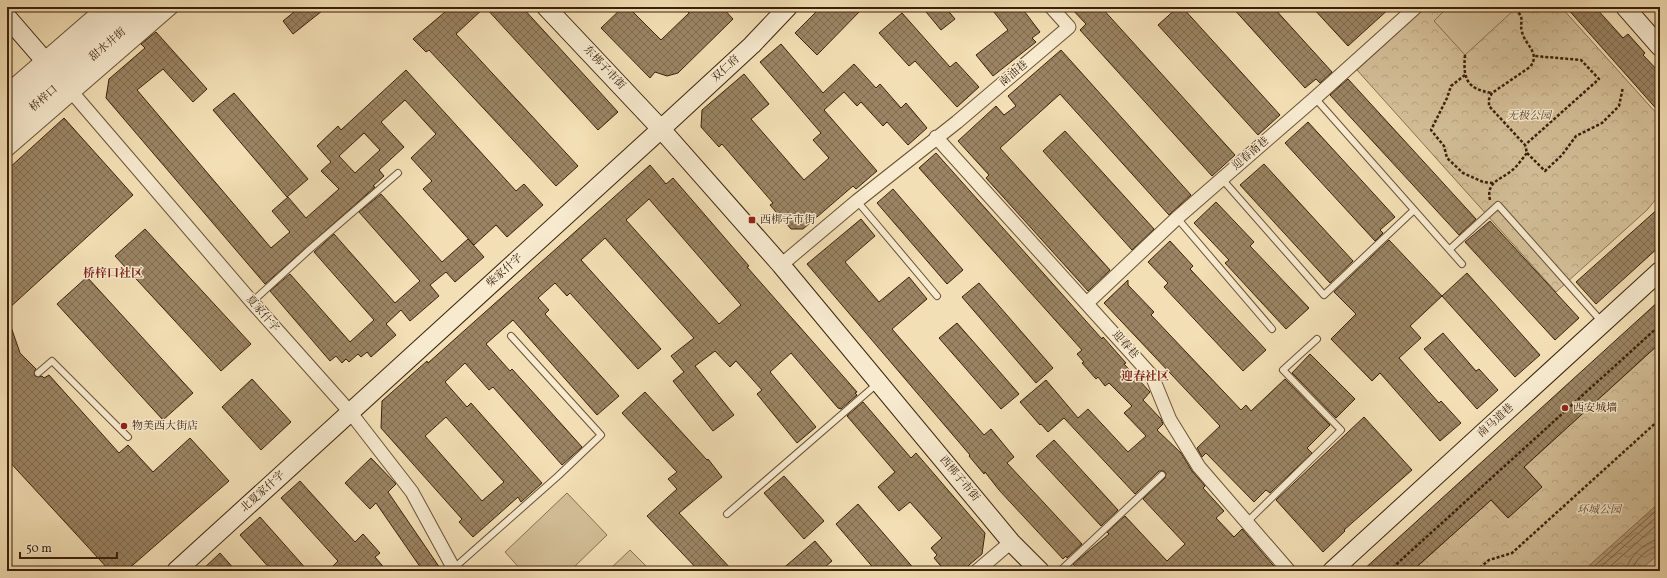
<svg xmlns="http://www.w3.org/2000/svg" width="1667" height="578" font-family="Vollkorn,'Noto Serif SC',serif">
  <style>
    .park { fill: url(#park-crowns); stroke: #887051 }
    .pitch { fill: #d4bf98; stroke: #887051 }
    .water { fill: url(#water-waves); stroke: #846c4e }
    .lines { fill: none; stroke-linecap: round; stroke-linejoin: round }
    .shore { stroke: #786042; stroke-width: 1 }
    .building { fill: url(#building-cross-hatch); stroke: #3b210a; fill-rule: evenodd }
    .lane-casing { stroke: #695035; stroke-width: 8 }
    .street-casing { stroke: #695035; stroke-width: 15 }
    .secondary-casing { stroke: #3b210a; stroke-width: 20 }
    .path { stroke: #3b210a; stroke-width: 2.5; stroke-dasharray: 3 2; stroke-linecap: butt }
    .lane { stroke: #f7eacf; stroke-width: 6 }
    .street { stroke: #f7eacf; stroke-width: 13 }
    .secondary { stroke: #f7eacf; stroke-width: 18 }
    .poi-dot { fill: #8f2418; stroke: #f7eacf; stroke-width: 1.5 }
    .labels { text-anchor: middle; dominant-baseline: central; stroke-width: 3; stroke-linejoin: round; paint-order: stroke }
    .street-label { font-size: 11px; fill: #3b210a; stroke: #f7eacf }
    .park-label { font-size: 11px; font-style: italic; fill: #61482e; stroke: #f7eacf }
    .poi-label { font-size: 11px; fill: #3b210a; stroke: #f7eacf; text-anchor: start }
    .neighbourhood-label { font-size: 12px; font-weight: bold; fill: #7a1f14; stroke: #f7eacf }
  </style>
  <defs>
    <pattern id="park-crowns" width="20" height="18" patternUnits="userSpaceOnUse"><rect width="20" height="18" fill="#d4bf98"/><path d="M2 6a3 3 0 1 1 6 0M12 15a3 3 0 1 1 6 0" fill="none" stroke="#b7a482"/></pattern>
    <pattern id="water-waves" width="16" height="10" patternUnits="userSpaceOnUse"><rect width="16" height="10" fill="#b49e7b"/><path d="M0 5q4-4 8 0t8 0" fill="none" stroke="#948063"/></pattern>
    <pattern id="building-cross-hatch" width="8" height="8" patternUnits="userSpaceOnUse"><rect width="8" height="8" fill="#9b8463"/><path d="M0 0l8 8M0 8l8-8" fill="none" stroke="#806c50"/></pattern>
  </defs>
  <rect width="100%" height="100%" fill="#f3dfb5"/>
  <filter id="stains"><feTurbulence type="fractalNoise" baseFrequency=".005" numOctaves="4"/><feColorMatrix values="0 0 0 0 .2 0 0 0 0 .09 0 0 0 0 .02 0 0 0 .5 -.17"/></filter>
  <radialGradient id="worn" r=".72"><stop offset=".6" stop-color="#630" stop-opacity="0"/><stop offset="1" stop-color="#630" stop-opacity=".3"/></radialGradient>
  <path class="park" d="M1426,7h135l97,108 1,76 -3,8 -9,11 -91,82 -199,-222z
    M1657,346l3,4v221h-248l79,-71 17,18 34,-31 -18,-20z"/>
  <path class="pitch" d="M1448,7h66l1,2 -50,46 -31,-34z
    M567,493l40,42 -37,36h-48l-17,-19z
    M630,550l21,21h-43z"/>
  <path class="water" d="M1660,502v51l-21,18h-56z"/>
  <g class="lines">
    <path class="shore" d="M1589,571l71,-64
      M1596,571l64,-57
      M1605,571l55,-49
      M1626,571c1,-13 21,-31 34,-32
      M1632,571c1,-10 18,-25 28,-26"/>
  </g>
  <path class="building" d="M300,7h27l-34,27 -10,-13z
    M440,7h82l96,105 -20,18 -113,-123 -29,27 122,132 -22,20 -127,-136 -3,2 -13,-13 32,-27z
    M623,7h5l33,33 28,-27 -5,-6h38l11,12 -55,54 -11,3 -12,-4 -5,6 -49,-50z
    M821,7h43l-47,48 -22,-22z
    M922,7h23l10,12 -14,11z
    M990,7h31l19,25 -8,6 4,4 -43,34 -17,-21 32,-25z
    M1070,7h31l134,148 -23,21 -132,-146 6,-6z
    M1178,7h4l98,108 -22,20 -100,-110z
    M1232,7h41l59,65 -12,11 -4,-4 -11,9z
    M1312,7h79l-43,39z
    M1566,7h29l28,31 5,-4 17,19 -2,2 17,18v40z
    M902,13l48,54 6,-5 23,25 -22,20 -42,-46 -6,5 -30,-33z
    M156,32l51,57 -14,13 -30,-33 -26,21 134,158 19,-16 -18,-21 16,-14 18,21 33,-29 -18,-18 10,-9 -14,-16 21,-20 3,4 65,-60 110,121 8,-7 19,21 -36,32 -11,-12 -22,20 -51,-56 9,-8 -21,-23 25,-24 -31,-34 -24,22 23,25 -25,23 5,6 -11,10 2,1 -110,97 -159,-186 3,-19 36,-31 -4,-4zM364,133l16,17 -25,23 -16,-17z
    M781,44l42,49 31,-29 22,24 4,-4 21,24 5,-5 21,25 -19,17 -21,-23 -4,4 -22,-24 -4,4 -13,-14 -20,18 53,61 -21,18 -3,-3 -50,43h-12l-21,-24 3,-2 -51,-59 -3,3 -18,-20 1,-17 42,-36 25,30 -18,15 53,61 25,-22 -16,-18 8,-7 -61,-71z
    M1061,50l130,145 -22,20 -109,-121 -60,54 110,122 -22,21 -102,-113 3,-3 -31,-34 38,-35 8,9 12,-9 -8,-10z
    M1348,79l128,140 -17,16 -129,-140z
    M234,93l74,86 -21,18 -74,-87z
    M64,118l69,77 -126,115v-140z
    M1308,122l87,95 -15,13 3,3 -8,8 -90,-98z
    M1065,131l89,98 -22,21 -89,-99z
    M936,153l166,186 1,-2 23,26 -2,1 26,28 -7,8 18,19 2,5 -6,6 24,23 11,18 13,15 -2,2 21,23 -8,7 18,19 8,-8 36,42h-198l-7,-7 36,-30 -2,-2 18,-16 42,45 18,-17 -42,-45 22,-21 1,-4 -2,-3h-5l-24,23 -71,-76 -16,14 -7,-8 -1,1 -20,-23 26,-22 32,38 10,-9 40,43 18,-16 -22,-23 8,-7 -23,-23 -4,3 -7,-9 -2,2 -14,-16 2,-1 -7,-8 5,-4 -163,-182z
    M1264,164l89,97 -23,22 -90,-98z
    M650,165l16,19 7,-6 76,88 -2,1 110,125 -2,1 2,2 -16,14 -3,-1 -47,-55 -21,19 46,55 -19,16 -40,-49 5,-4 -26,-29 -6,6 -15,-16 -20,15 39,49 -21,16 -40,-50 11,-9 -13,-16 23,-18 -89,-100 -24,22 80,89 -23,20 -68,-76 -3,3 -12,-13 -17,15 11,12 -4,4 74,82 -22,19 -84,-95 -27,24 24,27 2,-2 70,78 -20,18 -69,-78 -4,3 -24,-27 -20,19 22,25 4,-4 71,80 -21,19 -3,-5 -45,40 -14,-15 3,-3 -81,-91 1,-27 45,-40 1,2zM649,199l92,106 -22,19 -93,-104zM446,417l58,65 -22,19 -57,-65z
    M893,189l70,81 -16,14 -70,-81z
    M381,194l61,68 26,-23 16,18 -29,25 -9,-10 -16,13 9,11 -29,25 -9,-11 -15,14 10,11 -25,22 -4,-5 -6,5 -3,-3 -9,8 -3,-3 -4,4 -6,-7 -6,5 -60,-70 20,-17 60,68 24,-22 -60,-68 20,-18 61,69 25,-22 -61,-69z
    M1216,202l38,40 -4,4 59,62 -23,21 -61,-66 4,-3 -35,-37z
    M1660,207v39l-64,58 -20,-22z
    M861,219l14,17 -30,26 34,40 30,-25 18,22 -35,30 92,106 7,-6 23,28 -7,6 75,81 -15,14 -1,-2 -3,3 -64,-69 -14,-18 -1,2 -15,-18 1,-1 -163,-191z
    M1490,221l89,97 -24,22 -90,-98z
    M145,229l106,115 -30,27 -106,-115z
    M1389,240l53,56 -32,30 11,12 -22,20 40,45 2,-2 20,22 -21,18 -60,-68 -8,8 -41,-42 25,-25 -22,-22z
    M1170,241l23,25 -3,3 76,81 -23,21 -79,-84 4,-4 -20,-21z
    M1467,273l73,82 -25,22 -73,-81z
    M87,277l106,116 -30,27 -106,-116z
    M1128,280v5l26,27 -3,3 90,95 5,-5 5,6 34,-32 45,46 -23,23 5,5 -42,40 -4,-3 -12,12 -48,-49 -4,4 -5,-9 23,-22 -116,-123z
    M979,283l74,85 -17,15 -74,-86z
    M1660,300v43l-136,124 18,20 -34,31 -17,-18 -79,71h-50z
    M7,321h2l11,32 16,16 -2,3 1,4 3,1 4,-1 2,2 5,-3 70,78 9,-8 25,27 37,-34 39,43 -103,90h-16l-103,-112z
    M957,323l62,71 -18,15 -62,-71z
    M1443,333l33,38 3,-2 19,21 -21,19 -53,-60z
    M1310,354l45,45 -19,19 -44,-45z
    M252,379l39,43 -30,28 -39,-43z
    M645,392l62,68 1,-1 14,18 -43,36 54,58h-34l-52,-55 30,-27 -9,-10 9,-7 -55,-59z
    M863,402l48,56 5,-5 69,80 -3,21 -20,17h-17l-11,-13 3,-3 -6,-7 11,-10 -32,-36 -11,9 -21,-24 17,-15 -48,-56z
    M1364,417l48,53 -68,60 1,1 -22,21 -47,-52z
    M1054,440l64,70 -17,16 -65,-70z
    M371,458l25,26 -8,8 54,79h-19l-47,-68 -6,6 -25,-26z
    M784,476l40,45 -20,18 -40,-46z
    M300,481l55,61 8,-8 17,19 -5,4 12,14h-59l10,-10 -57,-63z
    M858,504l58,67h-40l-40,-47z
    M260,517l48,54h-36l-32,-36z
    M815,541l17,20 -12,10h-40z
    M220,553l16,18h-35z"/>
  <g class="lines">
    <g class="lane-casing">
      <path id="lane" d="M1315,98l147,166
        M1222,179l102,116 90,-85
        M857,201l80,95
        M1177,218l95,111
        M1450,249l48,-44 104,117
        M252,302l58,-53 88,-76
        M38,373l14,-12 76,76
        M727,514l151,-131
        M1246,523l95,-93 -58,-60 34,-31
        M454,568l104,-92 43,-41 -90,-99
        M1060,571l102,-96"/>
    </g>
    <g class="street-casing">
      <path id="street" d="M58,76l194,226 98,110 62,80 43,79
        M7,91l97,-84
        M936,137l216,239 18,44 29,47 90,104
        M7,150l165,-143
        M781,265l76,-64 100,-79 112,-95 -18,-20
        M1087,303l90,-85 138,-120 101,-91
        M977,571l34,-29"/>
    </g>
    <g class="secondary-casing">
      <path id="secondary" d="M546,7l115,122 120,136 230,277 29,29
        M1625,7l35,40
        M7,17l45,52
        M7,108l118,-101
        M7,131l145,-124
        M176,571l485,-442 91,-84 36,-38
        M1332,571l328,-300"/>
    </g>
    <path class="path" d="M1515,9c11,10 4,12 7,23 3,13 19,21 8,35l-38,26 -3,6v7l36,39 74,-66 -18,-19 -46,-4
      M1465,55c-2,23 1,34 27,38
      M1465,75l-14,11 -4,12 -16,32 13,16 3,12 16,15 20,9 10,1
      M1527,153l18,18 17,-16 14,-19 26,-13 17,-17 4,-19
      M1490,200c-4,-17 9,-20 20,-28 7,-5 12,-13 17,-19l-2,-8
      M1389,571l271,-246
      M1476,571l13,-11 23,-7 148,-134"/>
    <use href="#lane" class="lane"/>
    <use href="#street" class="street"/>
    <use href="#secondary" class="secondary"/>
  </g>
  <g class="poi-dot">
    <rect x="748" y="216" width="8" height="8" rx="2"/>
    <circle cx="1565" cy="408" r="4"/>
    <circle cx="124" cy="426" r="4"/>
  </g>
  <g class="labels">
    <g class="street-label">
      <text transform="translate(108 45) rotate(-41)">甜水井街</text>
      <text transform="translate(604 68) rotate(47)">东梆子市街</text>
      <text transform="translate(726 69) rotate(-43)">双仁府</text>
      <text transform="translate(1014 74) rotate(-40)">南油巷</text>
      <text transform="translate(44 99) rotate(-41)">桥梓口</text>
      <text transform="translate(1251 154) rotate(-41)">迎春南巷</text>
      <text transform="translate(505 271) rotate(-42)">柴家什字</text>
      <text transform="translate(262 314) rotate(49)">夏家什字</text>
      <text transform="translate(1125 345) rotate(48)">迎春巷</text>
      <text transform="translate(1496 421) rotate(-42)">南马道巷</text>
      <text transform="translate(959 479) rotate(50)">西梆子市街</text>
      <text transform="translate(263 492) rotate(-42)">北夏家什字</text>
    </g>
    <g class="park-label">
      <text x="1529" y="116">无极公园</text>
      <text x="1599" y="510">环城公园</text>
    </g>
    <g class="poi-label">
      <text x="760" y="220">西梆子市街</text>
      <text x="1573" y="408">西安城墙</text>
      <text x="132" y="426">物美西大街店</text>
    </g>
    <g class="neighbourhood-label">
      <text x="113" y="274">桥梓口社区</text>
      <text x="1145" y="377">迎春社区</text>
    </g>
  </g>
  <rect width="1667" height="578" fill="none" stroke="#f3dfb5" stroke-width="24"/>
  <rect x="8" y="8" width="1651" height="562" fill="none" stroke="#3b210a" stroke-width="2"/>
  <rect x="12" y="12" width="1643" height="554" fill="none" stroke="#3b210a"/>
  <path d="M20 552v6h97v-6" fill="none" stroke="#3b210a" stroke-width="2"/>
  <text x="26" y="552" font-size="12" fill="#3b210a" stroke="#f7eacf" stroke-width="3" paint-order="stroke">50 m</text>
  <rect width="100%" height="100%" filter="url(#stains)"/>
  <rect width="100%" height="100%" fill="url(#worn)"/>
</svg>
